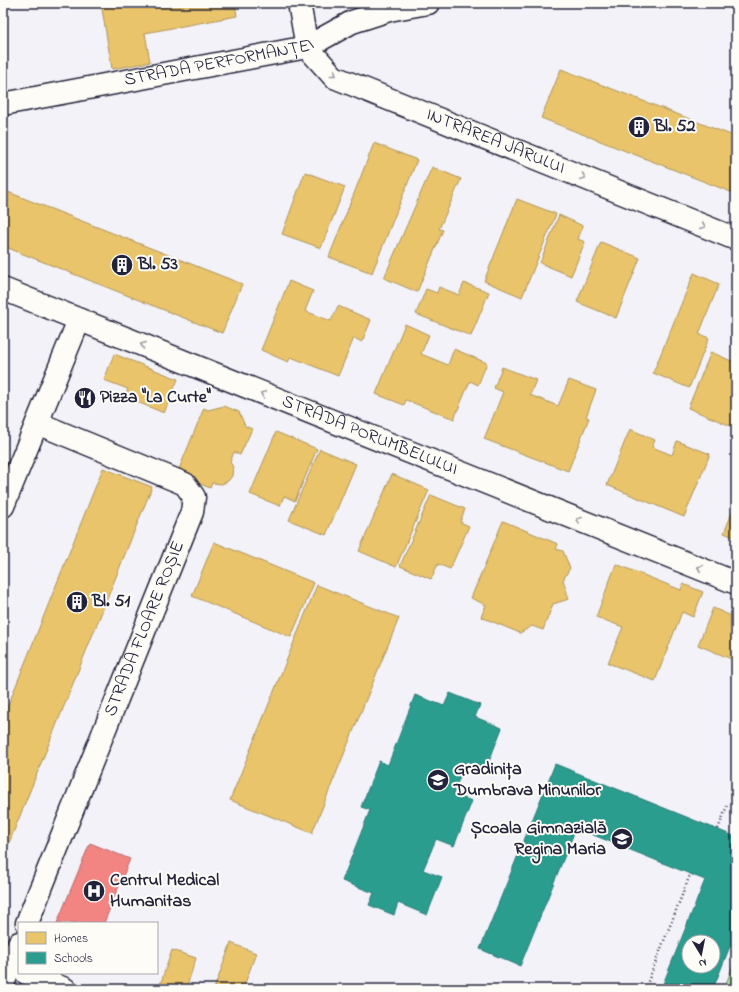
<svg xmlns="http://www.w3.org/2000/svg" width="739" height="992" font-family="'Indie Flower',sans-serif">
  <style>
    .green { fill: #b1e3a4; stroke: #6a8270 }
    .homes { fill: #e9c46a; stroke: #ad935c }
    .schools { fill: #2a9d8f; stroke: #287876; fill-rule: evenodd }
    .health { fill: #f28482; stroke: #b4676d }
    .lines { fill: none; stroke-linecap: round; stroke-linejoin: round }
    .minor-casing { stroke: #22223b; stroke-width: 25 }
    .path { stroke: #22223b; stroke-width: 2.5; stroke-dasharray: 1 3; stroke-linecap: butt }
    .minor { stroke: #fdfcf7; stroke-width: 22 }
    .oneway { stroke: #9a9aa2 }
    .labels { text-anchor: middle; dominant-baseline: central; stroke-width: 4; stroke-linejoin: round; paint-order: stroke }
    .street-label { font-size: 18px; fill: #22223b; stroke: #fdfcf7 }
    .poi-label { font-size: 18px; font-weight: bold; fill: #22223b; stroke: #fdfcf7; text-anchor: start }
  </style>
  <rect width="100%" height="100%" fill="#f3f2f8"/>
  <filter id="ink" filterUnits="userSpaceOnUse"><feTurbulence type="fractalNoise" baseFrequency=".025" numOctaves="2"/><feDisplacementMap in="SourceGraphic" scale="8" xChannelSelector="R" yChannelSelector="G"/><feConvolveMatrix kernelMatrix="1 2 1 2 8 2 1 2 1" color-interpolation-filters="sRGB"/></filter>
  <g filter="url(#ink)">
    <path class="green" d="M736,958v31h-12z"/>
    <path class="homes" d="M101,3h134l2,13 -92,17 5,29 -38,7z
      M561,69l175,68v57l-195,-76z
      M374,143l43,17 -45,113 -43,-16z
      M432,167l29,12 -22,50 4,1 -26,62 -33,-14z
      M305,172l40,15 -24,61 -39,-14z
      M3,190l239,94 -20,49 -219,-87z
      M517,199l39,15 -34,83 -38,-16z
      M559,215l24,11 -5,13 7,3 -14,34 -31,-13z
      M601,242l39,16 -24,60 -39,-16z
      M694,273l25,11 -20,50 10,4 -20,50 -36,-15z
      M289,281l24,10 -8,20 26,10 7,-15 33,14 -9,22 -8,-4 -16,38 -47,-19 -3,5 -27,-12z
      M464,283l25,9 -18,44 -55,-22 10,-25 11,4 2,-6 20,8z
      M405,324l24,11 -8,19 27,11 6,-16 33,14 -9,22 -8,-4 -16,38 -48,-19 -2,5 -28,-11z
      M711,352l25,11v65l-48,-20z
      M114,354l64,25 -14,34 -39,-16 3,-8 -24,-9z
      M502,367l34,13 -6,15 28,11 11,-26 27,10 -10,27 3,1 -21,53 -84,-32 19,-47 -9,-4z
      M224,406l15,6 6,14 7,3 -12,26 -6,-3 -4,10 3,5 -1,9 -4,5 -6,3 -10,-1 -2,5 -33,-14 27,-66 4,2z
      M630,429l25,11 -3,7 20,8 5,-14 33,13 -26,63 -77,-32z
      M276,432l41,17 -22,52 -11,-5 -4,10 -30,-12z
      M320,449l36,15 -30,71 -37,-15z
      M103,468l49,19 -149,371v-140z
      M392,474l37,16 -33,77 -37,-16z
      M431,495l34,14 -5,13 9,4 -19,43 -12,-5 -7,15 -31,-13z
      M736,503v35l-12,-5z
      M503,521l55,23 -2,5 7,2 7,17 -7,12 6,19 -16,5 -10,26 -11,-4 -12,7 -39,-16 5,-12 -15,-7z
      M214,542l100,41 -23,54 -99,-41z
      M616,564l65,26 2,-6 20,8 -10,25 -11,-5 -27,69 -47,-18 15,-36 -27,-10z
      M317,585l82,33 -87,215 -82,-33z
      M713,608l23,10v43l-38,-16z
      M231,943l25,10 -13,36h-29z
      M172,950l24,8 -10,31 -27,-1z"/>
    <path class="schools" d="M450,693l30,12 -5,12 27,11 -16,41 -20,-8 -13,33 19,7 -18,45 -18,-7 -13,31 19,7 -15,38 -29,-12 -4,12 -25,-10 5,-12 -32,-12 28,-71 -9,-3 18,-46 9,4 27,-70 29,11z
      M555,764l181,73v94l-23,58h-52l44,-109 -129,-52 -56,138 -40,-17zM689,942h24v24h-24z"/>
    <path class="health" d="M90,843l40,16 -26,64h-47z"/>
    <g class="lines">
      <g class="minor-casing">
        <g id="minor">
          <path id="s1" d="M299,3l8,44 27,30 402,162"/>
          <path id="s2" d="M3,104l304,-57 45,-25 37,-12 39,-7"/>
          <path id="s3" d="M3,289l733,294"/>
          <path d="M3,506l76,-186"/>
          <path id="s4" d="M27,923l165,-411 2,-15 -9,-13 -148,-61"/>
          <path d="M26,973l39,16"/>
          <path d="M3,984l16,-41"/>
        </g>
      </g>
      <path class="path" d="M718,829l9,-23
        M645,989l45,-114"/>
      <use href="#minor" class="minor"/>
    </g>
    <defs><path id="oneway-chevron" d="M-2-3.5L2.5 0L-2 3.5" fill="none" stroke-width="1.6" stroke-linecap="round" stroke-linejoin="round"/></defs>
    <g class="oneway">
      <use href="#oneway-chevron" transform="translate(334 74) rotate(38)"/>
      <use href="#oneway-chevron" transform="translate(583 177) rotate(22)"/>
      <use href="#oneway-chevron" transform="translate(703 226) rotate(22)"/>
      <use href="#oneway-chevron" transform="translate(143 345) rotate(-158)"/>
      <use href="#oneway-chevron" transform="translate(263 394) rotate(-158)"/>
      <use href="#oneway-chevron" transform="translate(579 520) rotate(-158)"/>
      <use href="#oneway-chevron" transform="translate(700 568) rotate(-158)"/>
    </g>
  </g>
  <defs>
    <g id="building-disc" transform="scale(1.15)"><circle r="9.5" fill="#22223b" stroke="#fdfcf7"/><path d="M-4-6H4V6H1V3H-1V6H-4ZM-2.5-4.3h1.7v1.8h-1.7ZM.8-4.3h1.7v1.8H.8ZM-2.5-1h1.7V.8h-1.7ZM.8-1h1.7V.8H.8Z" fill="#fff"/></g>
    <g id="restaurant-disc" transform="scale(1.15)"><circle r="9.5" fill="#22223b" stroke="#fdfcf7"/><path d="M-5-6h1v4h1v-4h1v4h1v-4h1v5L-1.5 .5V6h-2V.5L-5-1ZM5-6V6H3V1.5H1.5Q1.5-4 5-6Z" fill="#fff"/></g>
    <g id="school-disc" transform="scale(1.15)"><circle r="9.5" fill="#22223b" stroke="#fdfcf7"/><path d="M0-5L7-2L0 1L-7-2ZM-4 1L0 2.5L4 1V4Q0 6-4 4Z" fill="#fff"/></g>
    <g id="hospital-disc" transform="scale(1.15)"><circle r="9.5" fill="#22223b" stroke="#fdfcf7"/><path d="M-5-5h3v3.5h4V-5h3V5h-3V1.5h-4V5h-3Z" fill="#fff"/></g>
  </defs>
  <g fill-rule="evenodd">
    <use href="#building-disc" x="639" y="127"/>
    <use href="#building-disc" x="122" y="265"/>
    <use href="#restaurant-disc" x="85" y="398"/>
    <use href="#building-disc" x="77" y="602"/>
    <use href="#school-disc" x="438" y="780"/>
    <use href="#school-disc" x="622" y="839"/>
    <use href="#hospital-disc" x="94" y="891"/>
  </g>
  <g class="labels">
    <g class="street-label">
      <text stroke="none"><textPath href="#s2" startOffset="220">STRADA PERFORMANȚEI</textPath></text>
      <text stroke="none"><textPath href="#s1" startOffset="259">INTRAREA JARULUI</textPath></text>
      <text stroke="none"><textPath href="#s3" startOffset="395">STRADA PORUMBELULUI</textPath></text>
      <text stroke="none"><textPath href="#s4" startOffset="317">STRADA FLOARE ROȘIE</textPath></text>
    </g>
    <g class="poi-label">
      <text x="654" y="127">Bl. 52</text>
      <text x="138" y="265">Bl. 53</text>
      <text x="100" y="398">Pizza "La Curte"</text>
      <text x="92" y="602">Bl. 51</text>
      <text x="454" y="770">Gradinița<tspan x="454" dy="21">Dumbrava Minunilor</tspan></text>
      <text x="606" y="829" text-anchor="end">Școala Gimnazială<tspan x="606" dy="21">Regina Maria</tspan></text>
      <text x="110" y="881">Centrul Medical<tspan x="110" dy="21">Humanitas</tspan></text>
    </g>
  </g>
  <rect width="739" height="992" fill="none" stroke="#fdfcf7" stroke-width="16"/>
  <rect x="8" y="8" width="723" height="976" fill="none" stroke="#22223b" stroke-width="1.5" filter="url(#ink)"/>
  <rect x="18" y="922" width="140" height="52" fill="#fdfcf7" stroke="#a5a5ac"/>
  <rect x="26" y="932" width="20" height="12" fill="#e9c46a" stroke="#a5a5ac"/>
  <text x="54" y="942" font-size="12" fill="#22223b">Homes</text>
  <rect x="26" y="952" width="20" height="12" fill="#2a9d8f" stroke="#a5a5ac"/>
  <text x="54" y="962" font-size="12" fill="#22223b">Schools</text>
  <g transform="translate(701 954) rotate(170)"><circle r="19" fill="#fdfcf7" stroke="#a5a5ac"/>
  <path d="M0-3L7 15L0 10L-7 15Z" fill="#22223b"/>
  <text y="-6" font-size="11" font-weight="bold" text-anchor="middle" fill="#22223b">N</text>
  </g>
</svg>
